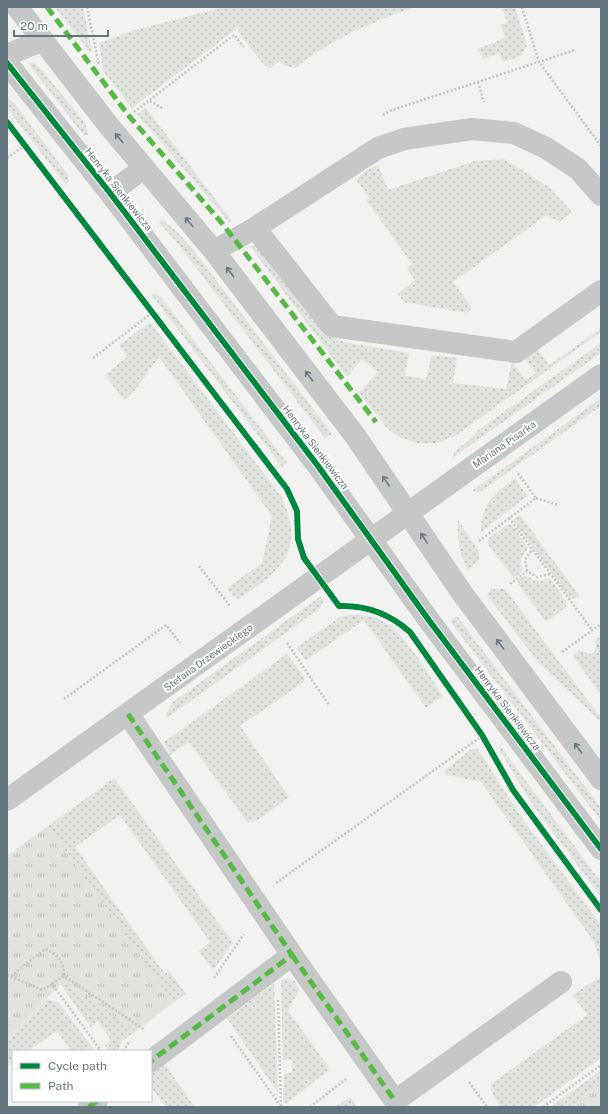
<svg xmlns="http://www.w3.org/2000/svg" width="608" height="1114" font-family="'Public Sans',sans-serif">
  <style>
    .grass { fill: url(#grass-dots) }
    .park { fill: url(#park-tufts) }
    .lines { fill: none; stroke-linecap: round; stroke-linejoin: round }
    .path { stroke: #c4c5c6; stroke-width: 2.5; stroke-dasharray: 2 2; stroke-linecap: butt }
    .minor { stroke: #c6c8c8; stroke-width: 22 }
    .quiet { stroke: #58b947; stroke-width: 5; stroke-dasharray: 10 5; stroke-linecap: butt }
    .cycleway-casing { stroke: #fff; stroke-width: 8 }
    .cycleway { stroke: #00873e; stroke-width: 6 }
    .oneway { stroke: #6a7982 }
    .labels { text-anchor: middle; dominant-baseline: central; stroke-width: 4; stroke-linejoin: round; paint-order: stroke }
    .street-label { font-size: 10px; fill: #65757e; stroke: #fff }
  </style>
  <defs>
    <pattern id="grass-dots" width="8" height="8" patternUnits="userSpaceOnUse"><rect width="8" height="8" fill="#e1e4de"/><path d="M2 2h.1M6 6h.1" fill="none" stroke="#babdb9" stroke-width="1.8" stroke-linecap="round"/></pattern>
    <pattern id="park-tufts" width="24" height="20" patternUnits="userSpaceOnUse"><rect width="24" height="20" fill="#e1e4de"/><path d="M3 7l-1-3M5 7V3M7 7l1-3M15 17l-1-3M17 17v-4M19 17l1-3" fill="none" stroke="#babdb9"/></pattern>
  </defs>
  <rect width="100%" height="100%" fill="#f2f2f0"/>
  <path class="grass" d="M55,7h28l9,45h-2z
    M225,7h190c-46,16 -81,31 -120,61l-12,-3 -4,-4 -9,7 -6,-3 -26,-33 1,-5 -107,81 -29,-37 -4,-28 39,-14z
    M495,7h20l12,38 -5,11 -19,6 -4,-9 -16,6 -5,-10 27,-11 -4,-13 6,-3 -5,-14 -6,1z
    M28,63h6l7,6 44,54 3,12 -4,1z
    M7,98l7,5 54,72 1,5 -3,5 -59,-77z
    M146,108l76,100 10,13 -3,1 -92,-108z
    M504,159l45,28 23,25 -12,10 -13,-7 -94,67 19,26 -5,5 -63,-11 -6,-8 17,-14 -8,-11 5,-5 -46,-64 3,-3 -13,-17 10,-10 12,-5 10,25 87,-29z
    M162,219l17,15 16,18 137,182 -7,4 -143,-189 -23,-27z
    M250,246h5l4,2 65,84 20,10 65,11 -4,23 21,3 6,-24 25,3 -4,25 53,6 6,-27 14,18 10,-7 -12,-15 13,-9 12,16 52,-37v4l-146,104 -17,7h-20l-17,-5 -13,-9 -29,-36 19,-21 -16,-13 -15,18z
    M151,294h5l5,3 126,166 -5,4z
    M150,322l131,174c25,56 1,73 -42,103l-5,-2 -7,-9 35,-25 10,-47 -113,-159 -24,33 -11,10 -19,-25 22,-18 -8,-12z
    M601,343v10l-149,105c4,-12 19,-16 25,-27z
    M601,398v8l-121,86 -8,-1z
    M515,478l12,18 -46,36c0,-29 13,-38 34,-54z
    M520,515l60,82 -10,2 -57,-79z
    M458,520l21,32v8l-11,10c-9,-16 -11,-31 -10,-50z
    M508,524l4,1 16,23 -7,11 1,13 -8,6 -27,-35 2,-5z
    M525,576l13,5 12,-3 16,23v6l-20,15 -28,-38v-4z
    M491,589h14l96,129v4l-63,-60 -51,-67z
    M321,596l2,7 -4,6 -152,109 -1,-4 7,-12z
    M353,614l22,3 19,10 25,32 24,37 -17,12 -62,-88 -59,41 -8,-14 43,-30z
    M457,616l144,192v13l-151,-200z
    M601,636v59l-28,-39 6,-6 11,4c7,-3 6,-7 5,-14z
    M287,654l17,22v6l-64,44 49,71 -31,23 -10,3 -59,-81 -19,13 -6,-13z
    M500,746l101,136v15l-71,-96 -30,-50z
    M477,748l47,73 77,104v39l-7,-22 -113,-160 -34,-7 -3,-4 26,-21z
    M114,778l119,165 -20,27 -14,-19 11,-9 -90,-127 -45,32 90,127 4,-3 17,23 -13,9 -125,-177z
    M601,976v82l-67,49h-34l-9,-17v-6l96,-69 -14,-20z
    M288,978l7,3 4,9 -11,21 42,58 -44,35 -3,-5 1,-26 8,-1v-12h-9l-2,-80z
    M63,982l71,46 1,4 -13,9 -4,10h-10l-4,-5 7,-6 -13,-19 -7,6 -30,-42z
    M274,983l4,110 -51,-75z
    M47,999l12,4 36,48h-24l-14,-20 -29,20h-15v11l-6,4v-27z
    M160,1066h6l29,41h-29l-15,-20v-14z
    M601,1070v14l-31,23h-19z
    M350,1097l7,10h-22z"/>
  <path class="park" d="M48,826l125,177 -38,29 -2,-4 -70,-46 -56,57v-183z
    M601,1084v23h-31z"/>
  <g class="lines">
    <path class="path" d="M87,7l12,58
      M522,7l17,55 62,84
      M478,82l6,20
      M150,101l12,7
      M134,112l100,-77 10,12
      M383,115l6,-4 186,-61
      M7,158l18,-13
      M93,358l60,-46
      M536,498l22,7
      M509,518l83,112
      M479,541l57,-43 -19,-26
      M199,566l31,40
      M527,571l-2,-11 7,-11
      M510,584l17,-13 10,6 13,-3
      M287,643l42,62
      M562,652l39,-28
      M64,699l102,-74 14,18
      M276,883l206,-147
      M7,975l36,15 9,-6 49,67
      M11,976l34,-27c13,5 19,13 19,27
      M214,978l30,-44
      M52,984l12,-8 81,54
      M278,1000l3,106
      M231,1036l49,69
      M123,1051l6,-9
      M469,1082l18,25
      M310,1107l36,-28
      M543,1107l58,-42"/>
    <path class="minor" d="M17,7l92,119 105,125 142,186 106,156 139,186
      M7,55l36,-15
      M7,63l103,130 208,273 110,153 173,230
      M110,193l34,-25
      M255,228l77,98 184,26 85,-61
      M214,251l41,-23 123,-80 26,-9 68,-10 42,4 32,15 32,21 23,26
      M128,714l164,241 -141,106
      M7,800l594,-425
      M292,955l103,146 166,-119
      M89,1107l8,-6"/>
    <path class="quiet" d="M47,7l82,109 92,106 155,200
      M128,714l164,241 -141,106
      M292,955l103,146
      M89,1107l8,-6"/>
    <g class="cycleway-casing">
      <path id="cycleway" d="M7,63l103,130 208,273 110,153 173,230
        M7,122l280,367 10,22 1,28 6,19 35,48c27,-1 51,8 71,26l72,103 31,55 88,120"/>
    </g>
    <use href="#cycleway" class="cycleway"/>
  </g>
  <defs><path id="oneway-shaft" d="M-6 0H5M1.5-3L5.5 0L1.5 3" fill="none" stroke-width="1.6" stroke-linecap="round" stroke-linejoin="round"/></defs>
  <g class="oneway">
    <use href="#oneway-shaft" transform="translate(119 138) rotate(-130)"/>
    <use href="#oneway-shaft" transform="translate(189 222) rotate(-130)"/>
    <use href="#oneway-shaft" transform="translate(230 272) rotate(-127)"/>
    <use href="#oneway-shaft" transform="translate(309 376) rotate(-127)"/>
    <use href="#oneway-shaft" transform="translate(386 481) rotate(-124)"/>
    <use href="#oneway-shaft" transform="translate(424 538) rotate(-123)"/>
    <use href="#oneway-shaft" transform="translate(500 644) rotate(-127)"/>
    <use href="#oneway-shaft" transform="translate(578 748) rotate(-127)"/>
  </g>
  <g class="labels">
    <g class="street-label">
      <text transform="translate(119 189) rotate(52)">Henryka Sienkiewicza</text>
      <text transform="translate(504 444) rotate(-35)">Mariana Pisarka</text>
      <text transform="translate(316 447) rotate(53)">Henryka Sienkiewicza</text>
      <text transform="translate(208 657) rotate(-36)">Stefana Drzewieckiego</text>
      <text transform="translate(508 708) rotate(53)">Henryka Sienkiewicza</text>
    </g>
  </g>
  <rect width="608" height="1114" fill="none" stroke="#65757e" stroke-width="16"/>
  <rect x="12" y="1050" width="140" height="52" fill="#ffffff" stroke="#c1c8cb"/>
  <rect x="20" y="1063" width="20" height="6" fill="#00873e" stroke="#c1c8cb"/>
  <text x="48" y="1070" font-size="12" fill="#65757e">Cycle path</text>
  <rect x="20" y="1083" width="20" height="6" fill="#58b947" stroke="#c1c8cb"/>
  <text x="48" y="1090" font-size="12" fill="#65757e">Path</text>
  <path d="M14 30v6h94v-6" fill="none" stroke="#65757e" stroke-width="2"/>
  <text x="20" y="30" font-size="12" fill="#65757e" stroke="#ffffff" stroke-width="3" paint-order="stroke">20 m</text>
</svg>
